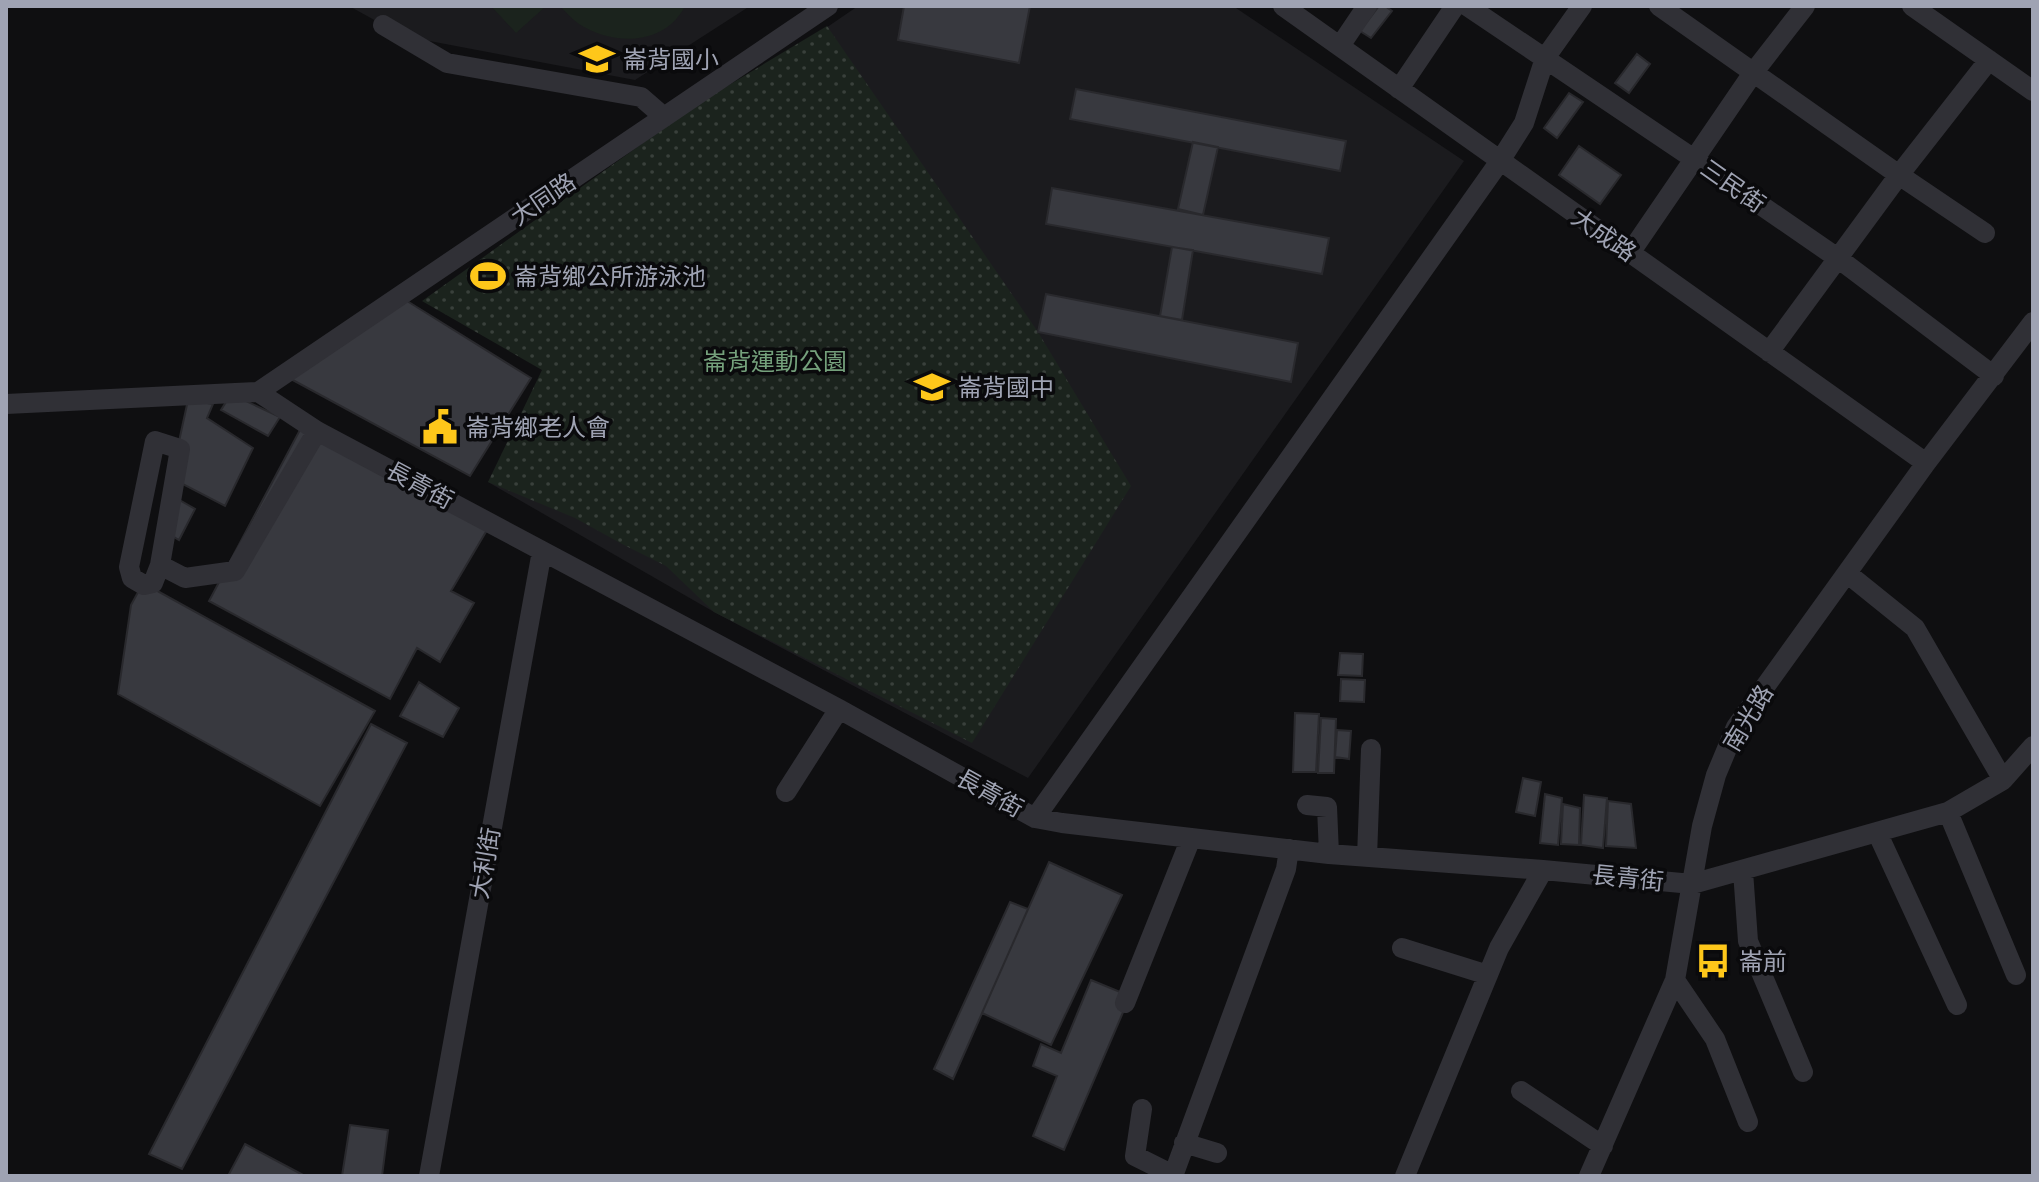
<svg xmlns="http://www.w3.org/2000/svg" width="2039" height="1182" font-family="Helvetica,'Noto Sans TC',sans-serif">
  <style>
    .built { fill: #1b1b1e }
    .grass { fill: #1b231d }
    .park { fill: url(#park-dots) }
    .building { fill: #38393f; stroke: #29292d; stroke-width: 2 }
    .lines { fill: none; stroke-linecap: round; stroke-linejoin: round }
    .minor { stroke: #303036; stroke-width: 20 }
    .labels { text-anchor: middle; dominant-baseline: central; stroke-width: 7; stroke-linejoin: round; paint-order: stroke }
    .poi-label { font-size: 24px; fill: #9fa3b3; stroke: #0a0a0c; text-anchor: start }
    .street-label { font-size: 24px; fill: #9fa3b3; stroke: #0a0a0c }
    .park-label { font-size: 24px; fill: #74a07b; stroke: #0a0a0c }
  </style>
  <defs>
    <pattern id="park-dots" width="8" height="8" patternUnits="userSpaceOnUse" patternTransform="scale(2)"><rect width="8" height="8" fill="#1b231d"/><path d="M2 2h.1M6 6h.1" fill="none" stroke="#39403b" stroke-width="1.8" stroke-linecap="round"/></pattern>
  </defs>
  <rect width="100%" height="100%" fill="#0f0f11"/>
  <path class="built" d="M349,6h401l-115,74 -216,-41 -41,-17z
    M858,6h375l231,155 -436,617 -314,-166 -226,-130 67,-87 68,-228z"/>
  <path class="grass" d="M491,6h55l-30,27z
    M560,6h125c-20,40 -72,40 -106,18 -7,-5 -13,-12 -19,-18z"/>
  <path class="park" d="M827,26l211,306 93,154 -159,257 -258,-131 -48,-46 -44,-22 -47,-26 -87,-36 54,-112 -120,-69 277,-198z"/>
  <path class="building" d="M904,6h126l-11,57 -121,-23z
    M1379,6h6l7,5 -21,27 -11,-7z
    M1637,54l13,10 -21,29 -14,-10z
    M1076,89l270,52 -6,30 -270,-52z
    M1569,93l14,9 -26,36 -13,-10z
    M1193,142l25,5 -15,68 -25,-6z
    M1579,146l42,29 -21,29 -41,-29z
    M1052,188l277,50 -7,36 -276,-50z
    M1172,247l21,3 -11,70 -22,-4z
    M1046,294l252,49 -7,39 -253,-50z
    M399,296l132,82 -61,98 -181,-98z
    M231,394l49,23 -12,19 -47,-26z
    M188,400l25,4 -6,14 46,30 -28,58 -54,-28z
    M302,426l185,104 -36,61 23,12 -34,59 -23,-14 -27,51 -181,-98z
    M176,498l19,11 -16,31 -20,-12z
    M143,583l232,128 -55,95 -202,-112 13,-89z
    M1340,653l23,1 -1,22 -24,-1z
    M1341,679l24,1 -1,22 -24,-1z
    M419,682l40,26 -16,29 -43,-21z
    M1295,713l24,1 -3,58h-23z
    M1321,718l15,1 -2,54h-16z
    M371,724l36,19 -225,426 -33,-15z
    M1337,730l14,1 -2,28 -14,-2z
    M1523,778l18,4 -6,34 -19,-4z
    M1545,794l17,4 -4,47 -18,-2z
    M1584,795l23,3 -4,50 -22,-3z
    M1608,801l23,3 5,44 -30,-2z
    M1563,804l17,4 -1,37 -18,-1z
    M1049,862l73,33 -71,150 -69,-32z
    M1010,902l18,7 -75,170 -19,-10z
    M1091,980l39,16 -66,154 -31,-14 24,-60 -24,-10 8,-22 20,9z
    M350,1125l38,5 -6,46h-40z
    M245,1144l60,32h-77z"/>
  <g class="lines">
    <path class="minor" d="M1283,6l643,457
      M1467,6l227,153 145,100 155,117
      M1659,6l240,169 86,58
      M1912,6l121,85
      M383,25l64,38 194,34 23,20
      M1340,46l27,-40
      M1399,89l56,-83
      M1630,253l123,-180 52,-67
      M1769,352l130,-177 90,-115
      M258,392l570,-386
      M6,404l252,-12 59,39 522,278 196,109 27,5 267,31 214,16 149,14 256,-72 55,-32 30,-34
      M160,565l-7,18 -9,2 -12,-7 -3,-11 26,-126 25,8 -20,116 25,13 50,-7 82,-140
      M1848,574l67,54 88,152
      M786,792l53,-83
      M1307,805l20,2 2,47
      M1948,812l68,163
      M1035,818l465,-657 24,-38 21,-65 37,-52
      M1877,832l80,173
      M1367,857l4,-108
      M1743,871l5,70 55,131
      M1402,948l86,27
      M1675,980l40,59 33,83
      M1125,1003l66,-165
      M1521,1091l82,55
      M1142,1109l-7,47 38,19
      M1184,1143l33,10
      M429,1176l113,-625
      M1173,1176l113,-307 3,-20
      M1405,1176l94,-228 44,-78
      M1589,1176l86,-196 27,-154 14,-51 20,-48 190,-264 107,-141"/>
  </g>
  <defs>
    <g id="school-bare" transform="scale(2.76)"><path d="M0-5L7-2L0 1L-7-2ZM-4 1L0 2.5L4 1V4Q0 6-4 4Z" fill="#fec71a" stroke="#0a0a0c" stroke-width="2.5" paint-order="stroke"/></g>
    <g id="stadium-bare" transform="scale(2.76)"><path d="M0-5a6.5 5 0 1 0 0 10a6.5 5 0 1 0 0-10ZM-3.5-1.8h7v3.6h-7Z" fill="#fec71a" stroke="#0a0a0c" stroke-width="2.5" paint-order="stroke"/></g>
    <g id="civic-bare" transform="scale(2.76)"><path d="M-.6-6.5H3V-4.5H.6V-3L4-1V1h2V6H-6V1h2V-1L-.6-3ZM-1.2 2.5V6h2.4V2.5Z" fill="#fec71a" stroke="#0a0a0c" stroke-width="2.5" paint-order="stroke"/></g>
    <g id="bus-bare" transform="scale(2.76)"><path d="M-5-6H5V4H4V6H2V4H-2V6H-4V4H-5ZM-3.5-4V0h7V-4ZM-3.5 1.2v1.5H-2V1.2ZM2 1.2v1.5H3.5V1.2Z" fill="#fec71a" stroke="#0a0a0c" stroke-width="2.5" paint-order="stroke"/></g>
  </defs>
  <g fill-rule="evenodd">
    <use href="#school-bare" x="597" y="59"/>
    <use href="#stadium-bare" x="488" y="276"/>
    <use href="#school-bare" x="932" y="387"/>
    <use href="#civic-bare" x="440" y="427"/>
    <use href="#bus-bare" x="1713" y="961"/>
  </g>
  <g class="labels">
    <g class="poi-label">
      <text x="623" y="59">崙背國小</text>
      <text x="514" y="276">崙背鄉公所游泳池</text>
      <text x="958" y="387">崙背國中</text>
      <text x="466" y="427">崙背鄉老人會</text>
      <text x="1739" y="961">崙前</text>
    </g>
    <g class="street-label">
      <text transform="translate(1733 186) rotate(35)">三民街</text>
      <text transform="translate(543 199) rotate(-34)">大同路</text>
      <text transform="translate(1604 235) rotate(35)">大成路</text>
      <text transform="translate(420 485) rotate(28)">長青街</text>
      <text transform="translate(1748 718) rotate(-59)">南光路</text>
      <text transform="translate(990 793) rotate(29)">長青街</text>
      <text transform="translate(485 863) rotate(-80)">大利街</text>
      <text transform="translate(1628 878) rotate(6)">長青街</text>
    </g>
    <g class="park-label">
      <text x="775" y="361">崙背運動公園</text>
    </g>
  </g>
  <rect width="2039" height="1182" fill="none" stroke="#9fa3b3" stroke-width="16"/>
</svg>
